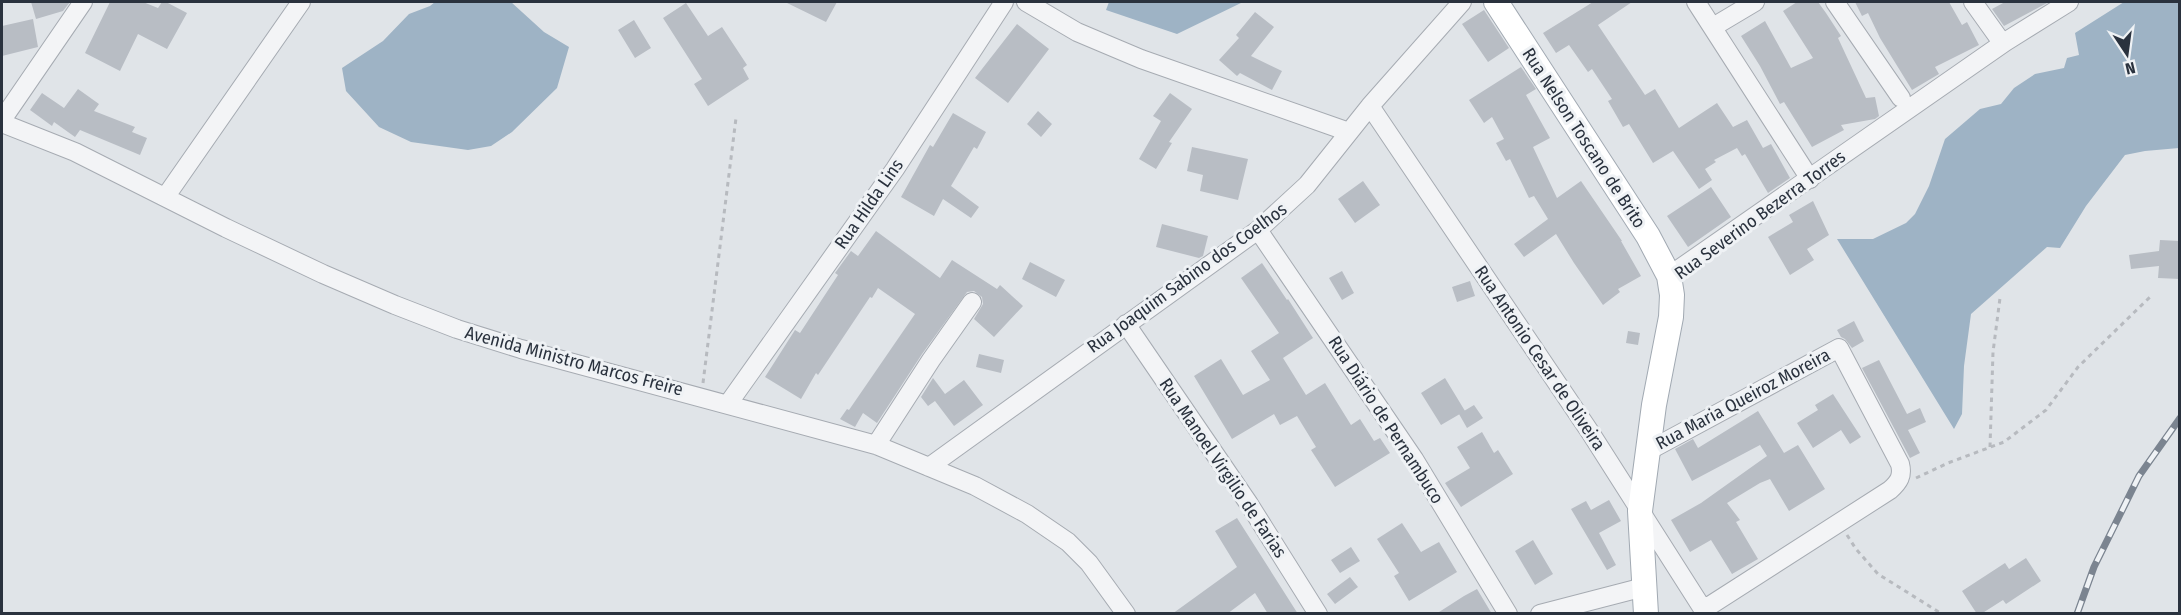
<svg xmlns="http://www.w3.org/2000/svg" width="2181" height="615" font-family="'Fira Sans Condensed',sans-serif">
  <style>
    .water { fill: #9eb3c5 }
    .building { fill: #b8bdc4 }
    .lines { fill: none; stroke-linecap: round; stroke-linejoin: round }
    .minor-casing { stroke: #a6abb2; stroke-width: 20 }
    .major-casing { stroke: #a1a9b2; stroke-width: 26 }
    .path { stroke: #b7babf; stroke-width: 3; stroke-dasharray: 4.5 4.5; stroke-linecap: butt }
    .minor { stroke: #f3f4f6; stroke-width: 18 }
    .major { stroke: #fff; stroke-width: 24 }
    .rail-casing { stroke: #7b8490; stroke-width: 7 }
    .rail { stroke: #eff2f5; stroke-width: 4.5; stroke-dasharray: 14; stroke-linecap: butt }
    .labels { text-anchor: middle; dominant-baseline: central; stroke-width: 6; stroke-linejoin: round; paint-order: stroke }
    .street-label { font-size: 18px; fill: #2a323e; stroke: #eff2f5 }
  </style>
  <rect width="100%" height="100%" fill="#e0e4e8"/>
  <path class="water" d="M435,2h76l33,30 25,15 -12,41 -45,44 -21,14 -23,4 -57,-8 -32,-15 -33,-36 -4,-23 41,-27 26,-27 21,-8z
    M1109,2h134l-66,32 -71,-24z
    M2124,2h55v146l-34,3 -20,4 -39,51 -26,42 -13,-1 -76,67 -7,52 -2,48 -8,15 -117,-190h36l33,-16 9,-9 14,-28 16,-47 35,-30 21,-5 13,-16 21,-14 29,-6 3,-10 12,-3 -4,-22z"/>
  <path class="building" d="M31,2h39l-7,9 -27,8z
    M110,2h33l15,6 4,-6h4l21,11 -20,36 -29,-15 -18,37 -35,-18z
    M785,2h52l-11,20z
    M1593,2h39l-34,23 47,70 10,-6 24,39 38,-25 16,24 14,-7 16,28 8,-4 19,34 -22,15 -23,-39 -3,2 -5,-8 -23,12 2,2 -11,7 7,11 -13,9 -26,-38 -20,12 -24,-39 -6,3 -15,-26 4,-2 -20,-30 -4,3 -19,-27 -13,8 -13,-20z
    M1797,2h21l8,11 15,23 -3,2 28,60 9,-1 4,19 -4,3 -34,6 3,5 -32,17 -28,-45 -4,2 -20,-38 -19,-30 24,-15 26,47 22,-10 -30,-47z
    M1855,2h94l13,23 5,-3 12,23 -44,22 4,7 -27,16 -32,-52 -12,-25 -6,3z
    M2005,2h44l-45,24 -12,-17z
    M686,3l22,33 14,-9 25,38 -4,3 6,11 -41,27 -14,-22 8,-5 -39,-61z
    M1484,10l25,38 -21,14 -26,-38z
    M1255,12l19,15 -23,29 31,15 -10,19 -32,-17 -3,3 -18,-16 20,-22 -3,-3z
    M33,19l5,28 -36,9v-30z
    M634,20l17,28 -16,10 -17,-28z
    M1017,24l32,25 -41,54 -33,-25z
    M1521,67l15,22 -10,6 24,43 -17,9 24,51 24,-17 41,60h-1l20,35 -23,13 2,3 -17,13 -29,-42 -18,-29 -32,23 -10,-13 34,-25 -14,-23 -5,2 -19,-39 -4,2 -10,-18 8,-4 -12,-22 -8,6 -15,-23z
    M78,89l21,15 -5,7 41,16 -3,5 15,6 -7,17 -60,-25 -5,7 -21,-15 -2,4 -22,-16 12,-17 22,15z
    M1170,93l22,16 -23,33 3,1 -16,26 -17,-10 22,-38 -8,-5z
    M1038,111l14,13 -11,13 -14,-13z
    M953,113l33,19 -9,17 -3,-2 -23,39 28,21 -8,11 -28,-19 -9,17 -33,-19 29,-52 3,2z
    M1192,147l56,12 -10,41 -38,-9 3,-16 -16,-4z
    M1363,181l17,24 -25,18 -17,-24z
    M1711,187l20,30 -43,30 -21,-31z
    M1813,201l16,34 -22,14 7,11 -24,15 -22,-38 25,-15 -4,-7z
    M1162,224l46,12 -5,20 -4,2 -43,-11z
    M876,231l64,47 12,-18 45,29 3,-4 23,21 -29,31 -20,-18 9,-15 -1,-7 -8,-6 -7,1 -45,62 -45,69 -14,-10 -8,14 -15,-8 7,-10 2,1 66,-96 -37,-26 -6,10 -2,-1 -52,78 -2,-2 -15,26 -36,-22 30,-47 5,3 38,-58 -3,-2 16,-22 7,5z
    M2160,240l20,1v38l-22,-1 1,-12 -28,3 -2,-14 30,-4z
    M1030,262l35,18 -9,17 -34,-18z
    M1262,263l25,37 1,-1 25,39 -30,20 23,37 19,-12 26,42 9,-6 14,22 6,-3 10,15 -55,34 -24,-37 5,-3 -19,-31 -17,9 -6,-11 -42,25 -38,-63 27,-17 22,36 27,-15 -19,-29 28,-18 -38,-55z
    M1342,271l12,22 -12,7 -13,-22z
    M1470,281l5,15 -18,6 -5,-15z
    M1854,321l10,20 -12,7 -7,-9 -4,-2 -4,-7z
    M1628,331l12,2 -2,12 -12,-2z
    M979,354l25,6 -3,13 -25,-6z
    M1879,360l28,54 13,-6 6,14 -18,8 12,23 -10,5 -48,-90z
    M933,378l12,16 19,-14 19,25 -29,21 -19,-25 -7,5 -7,-9z
    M1445,378l20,33 -24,14 -20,-32z
    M1833,394l28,43 -11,7 -9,-14 -28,18 -16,-25 21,-13 -3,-5z
    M1474,405l9,13 -16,10 -8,-14z
    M1758,411l26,42 14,-8 27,44 -36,22 -19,-32 -10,4 -33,20 13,17 -4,2 22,37 -26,15 -21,-34 -21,12 -19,-32 30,-17 66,-47 -7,-11 -68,36 -17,-32 18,-10 5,9z
    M1482,432l12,21 4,-3 15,24 -52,33 -16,-24 25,-15 -13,-21z
    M1609,500l12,21 -22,12 17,32 -9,5 -36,-61 15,-8 5,9z
    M1237,518l61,96h-30l-13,-21 -28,21h-55l65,-47 -22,-36z
    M1402,523l19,29 18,-10 18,30 -48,29 -15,-25 5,-3 -22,-34z
    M1533,540l20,34 -18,11 -20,-34z
    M1351,547l9,14 -20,12 -9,-13z
    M2026,558l15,23 -35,23 -3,-4 -22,14h-4l-15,-23 43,-28 4,6z
    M1350,577l8,10 -23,17 -8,-10z
    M1477,589l15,25h-56l28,-18z"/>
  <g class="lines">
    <g class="minor-casing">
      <path id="minor" d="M1026,2l51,30 64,27 208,73
        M1696,2l114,177
        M1835,2l66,96
        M1973,2l25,35
        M1713,27l42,-25
        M1370,106l220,326 116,182
        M2,120l81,-118
        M2,123l73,29 151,76 97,46 72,31 62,24 64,20 355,96 99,41 52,28 41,28 21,21 37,51
        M166,196l135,-194
        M1258,230l156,229 94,155
        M1669,276l336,-234 64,-40
        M1126,324l123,180 69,110
        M728,404l167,-235 109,-167
        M876,445l55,-85 41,-58
        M1648,451l191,-103 61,116c3,12 -1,18 -10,26l-187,120
        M929,467l329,-237 49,-45 63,-79 92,-104
        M1540,614l104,-27"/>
    </g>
    <g class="major-casing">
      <path id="major" d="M1496,2l152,234 21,40 3,19 -1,22 -17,88 -14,106 6,103"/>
    </g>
    <path class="path" d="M703,383l33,-265
      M1990,447l3,-95 7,-54
      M1916,478l32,-15 56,-21 42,-32 32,-43 73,-71
      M1847,535l9,14 22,25 64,40"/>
    <use href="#minor" class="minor"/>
    <use href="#major" class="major"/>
    <g class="rail-casing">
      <path id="rail" d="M2077,614l17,-47 45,-91 41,-58"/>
    </g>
    <use href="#rail" class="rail"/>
  </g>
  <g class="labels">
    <g class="street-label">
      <text transform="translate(1584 138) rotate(57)">Rua Nelson Toscano de Brito</text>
      <text transform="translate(869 204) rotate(-55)">Rua Hilda Lins</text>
      <text transform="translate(1760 215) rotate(-36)">Rua Severino Bezerra Torres</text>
      <text transform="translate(1187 278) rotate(-36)">Rua Joaquim Sabino dos Coelhos</text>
      <text transform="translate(1540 358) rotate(56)">Rua Antonio Cesar de Oliveira</text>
      <text transform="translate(574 361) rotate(15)">Avenida Ministro Marcos Freire</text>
      <text transform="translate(1743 399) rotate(-28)">Rua Maria Queiroz Moreira</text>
      <text transform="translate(1386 420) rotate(57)">Rua Diário de Pernambuco</text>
      <text transform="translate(1223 468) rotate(56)">Rua Manoel Virgilio de Farias</text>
    </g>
  </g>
  <rect width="2181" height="615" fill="none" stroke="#2a323e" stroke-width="6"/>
  <g transform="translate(2127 54) rotate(167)" stroke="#eff2f5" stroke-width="4.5" paint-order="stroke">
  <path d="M0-4.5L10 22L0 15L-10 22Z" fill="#2a323e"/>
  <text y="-9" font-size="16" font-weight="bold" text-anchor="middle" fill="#2a323e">N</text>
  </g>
</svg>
